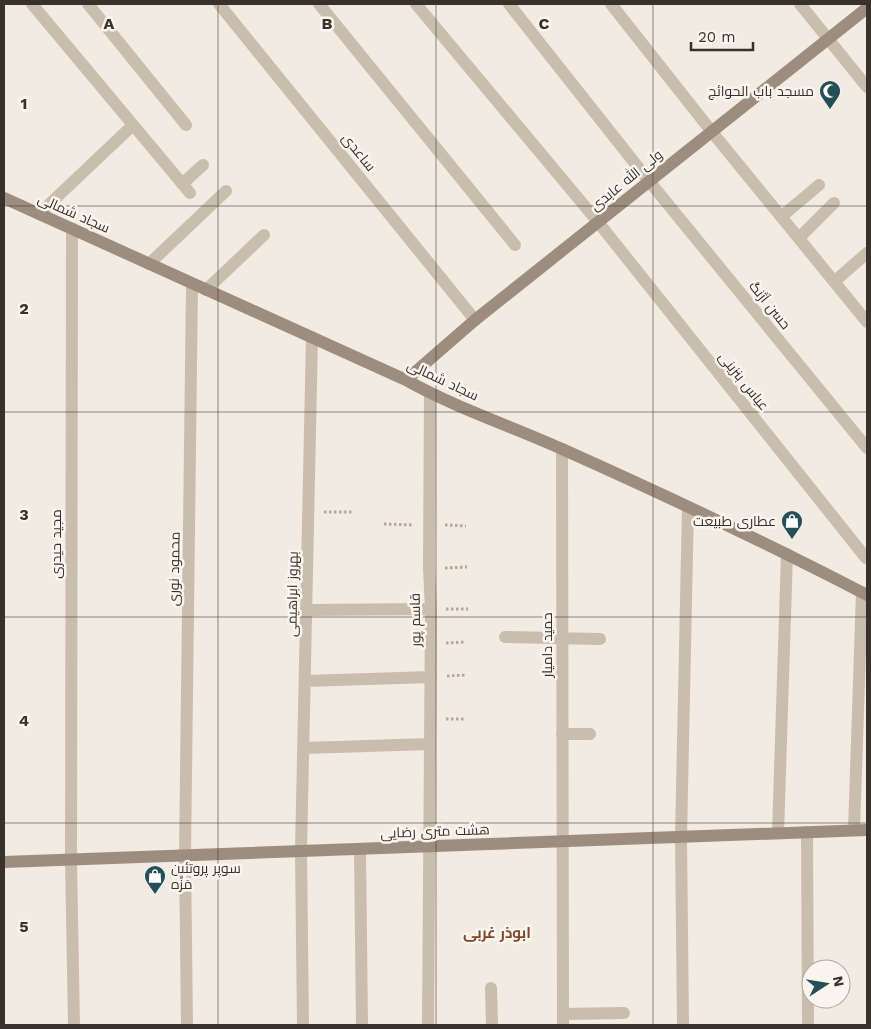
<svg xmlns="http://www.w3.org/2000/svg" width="871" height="1029" font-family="'Work Sans',Cairo,sans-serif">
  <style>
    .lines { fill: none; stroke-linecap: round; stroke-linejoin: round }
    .path { stroke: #b5a798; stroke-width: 3; stroke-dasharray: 2.5 2.5; stroke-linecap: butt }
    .street { stroke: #c9bdae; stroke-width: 12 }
    .secondary { stroke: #9d8d7f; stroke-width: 12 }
    .grid { fill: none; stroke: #38312c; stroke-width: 1; stroke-opacity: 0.55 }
    .labels { text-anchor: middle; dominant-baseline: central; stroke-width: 5; stroke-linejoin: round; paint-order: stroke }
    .poi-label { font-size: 14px; fill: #38312c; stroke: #f9f5ee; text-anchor: end }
    .street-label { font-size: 14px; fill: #38312c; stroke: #f9f5ee }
    .neighbourhood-label { font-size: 15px; font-weight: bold; fill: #81472b; stroke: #f9f5ee }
    .grid-label { font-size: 16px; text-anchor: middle; font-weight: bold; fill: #38312c; stroke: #f9f5ee; stroke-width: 5; stroke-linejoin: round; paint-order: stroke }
  </style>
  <rect width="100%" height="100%" fill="#f2ebe1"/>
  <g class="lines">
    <path class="path" d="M324,512h29
      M384,524l29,1
      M445,525l21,1
      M445,568l22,-1
      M446,609h22
      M446,643l20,-1
      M447,676l20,-1
      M446,719h20"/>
    <path class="street" d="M32,4l158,189
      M88,4l98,121
      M219,4l256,316
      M319,4l196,241
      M416,4l182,218 268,336
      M509,4l140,177 218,267
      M611,4l101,128 155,190
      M800,4l67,83
      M182,184l21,-19
      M39,214l94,-89
      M781,217l38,-32
      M72,229l-1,631 3,165
      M799,238l35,-35
      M149,264l77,-73
      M835,281l32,-28
      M206,290l58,-55
      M562,449l1,576
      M306,610l125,-1
      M505,637l95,2
      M305,681l126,-4
      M562,734h28
      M304,748l126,-4
      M854,830l8,-238
      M807,832l1,193
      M778,833l9,-279
      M360,849l2,176
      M491,988l1,37
      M563,1014l61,-1
      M187,1025l-2,-169 7,-572
      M303,1025l-2,-174 11,-514
      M428,1025l3,-416 -2,-41 1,-175
      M683,1025l-2,-188 7,-330"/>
    <path class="secondary" d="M4,198l402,182c50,28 105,46 156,69 103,46 205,94 305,146
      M406,380l69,-60 392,-312
      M4,862l863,-32"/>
  </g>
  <path class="grid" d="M218,4v1021M436,4v1021M653,4v1021M4,206h863M4,412h863M4,617h863M4,823h863"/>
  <defs>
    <g id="mosque-pin" transform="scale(1.125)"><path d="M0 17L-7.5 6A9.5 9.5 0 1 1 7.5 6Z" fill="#244f57" stroke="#f9f5ee"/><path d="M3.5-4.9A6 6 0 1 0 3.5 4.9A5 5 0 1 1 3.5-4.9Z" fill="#fff"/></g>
    <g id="shop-pin" transform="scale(1.125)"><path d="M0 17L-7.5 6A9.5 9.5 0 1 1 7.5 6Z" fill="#244f57" stroke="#f9f5ee"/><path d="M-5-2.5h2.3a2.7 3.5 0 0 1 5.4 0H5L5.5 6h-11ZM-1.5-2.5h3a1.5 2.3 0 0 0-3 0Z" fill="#fff"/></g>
  </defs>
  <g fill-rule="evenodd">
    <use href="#mosque-pin" x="830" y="91"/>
    <use href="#shop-pin" x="792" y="521"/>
    <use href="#shop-pin" x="155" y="876"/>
  </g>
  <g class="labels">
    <g class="poi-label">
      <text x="814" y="91">مسجد باب الحوائج</text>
      <text x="776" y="521">عطاری طبیعت</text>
      <text x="171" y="868" text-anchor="start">سوپر پروتئین<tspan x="171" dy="16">مَزِّه</tspan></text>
    </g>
    <g class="street-label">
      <text transform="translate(359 152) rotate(51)">ساعدی</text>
      <text transform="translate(626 180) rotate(-39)">ولی الله عابدی</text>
      <text transform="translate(74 213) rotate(24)">سجاد شمالی</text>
      <text transform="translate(770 305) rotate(51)">حسن آژنگ</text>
      <text transform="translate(443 380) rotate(25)">سجاد شمالی</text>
      <text transform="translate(744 381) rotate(51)">عباس بنزینی</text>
      <text transform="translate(56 544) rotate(-90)">مجید حیدری</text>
      <text transform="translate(174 569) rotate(-89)">محمود نوری</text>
      <text transform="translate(292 594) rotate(-89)">بهروز ابراهیمی</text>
      <text transform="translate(415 620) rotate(-91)">قاسم پور</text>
      <text transform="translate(547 645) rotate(-90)">حمید دامیار</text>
      <text transform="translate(435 831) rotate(-2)">هشت متری رضایی</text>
    </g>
    <g class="neighbourhood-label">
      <text x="497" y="933">ابوذر غربی</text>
    </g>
  </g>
  <g class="grid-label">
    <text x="109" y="29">A</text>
    <text x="327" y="29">B</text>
    <text x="544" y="29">C</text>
    <text x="24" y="109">1</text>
    <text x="24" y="314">2</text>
    <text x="24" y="520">3</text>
    <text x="24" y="726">4</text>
    <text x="24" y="932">5</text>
  </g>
  <rect width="871" height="1029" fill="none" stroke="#38312c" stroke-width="10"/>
  <g transform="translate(826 984) rotate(78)"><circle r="24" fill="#f9f5ee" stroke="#aca7a0"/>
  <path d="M0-4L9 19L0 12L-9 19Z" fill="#244f57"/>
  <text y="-8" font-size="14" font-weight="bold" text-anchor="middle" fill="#38312c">N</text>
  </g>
  <path d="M691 42v8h62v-8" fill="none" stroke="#38312c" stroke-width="2.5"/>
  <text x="698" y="42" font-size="15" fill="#38312c" stroke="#f9f5ee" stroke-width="4" paint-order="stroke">20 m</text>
</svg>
